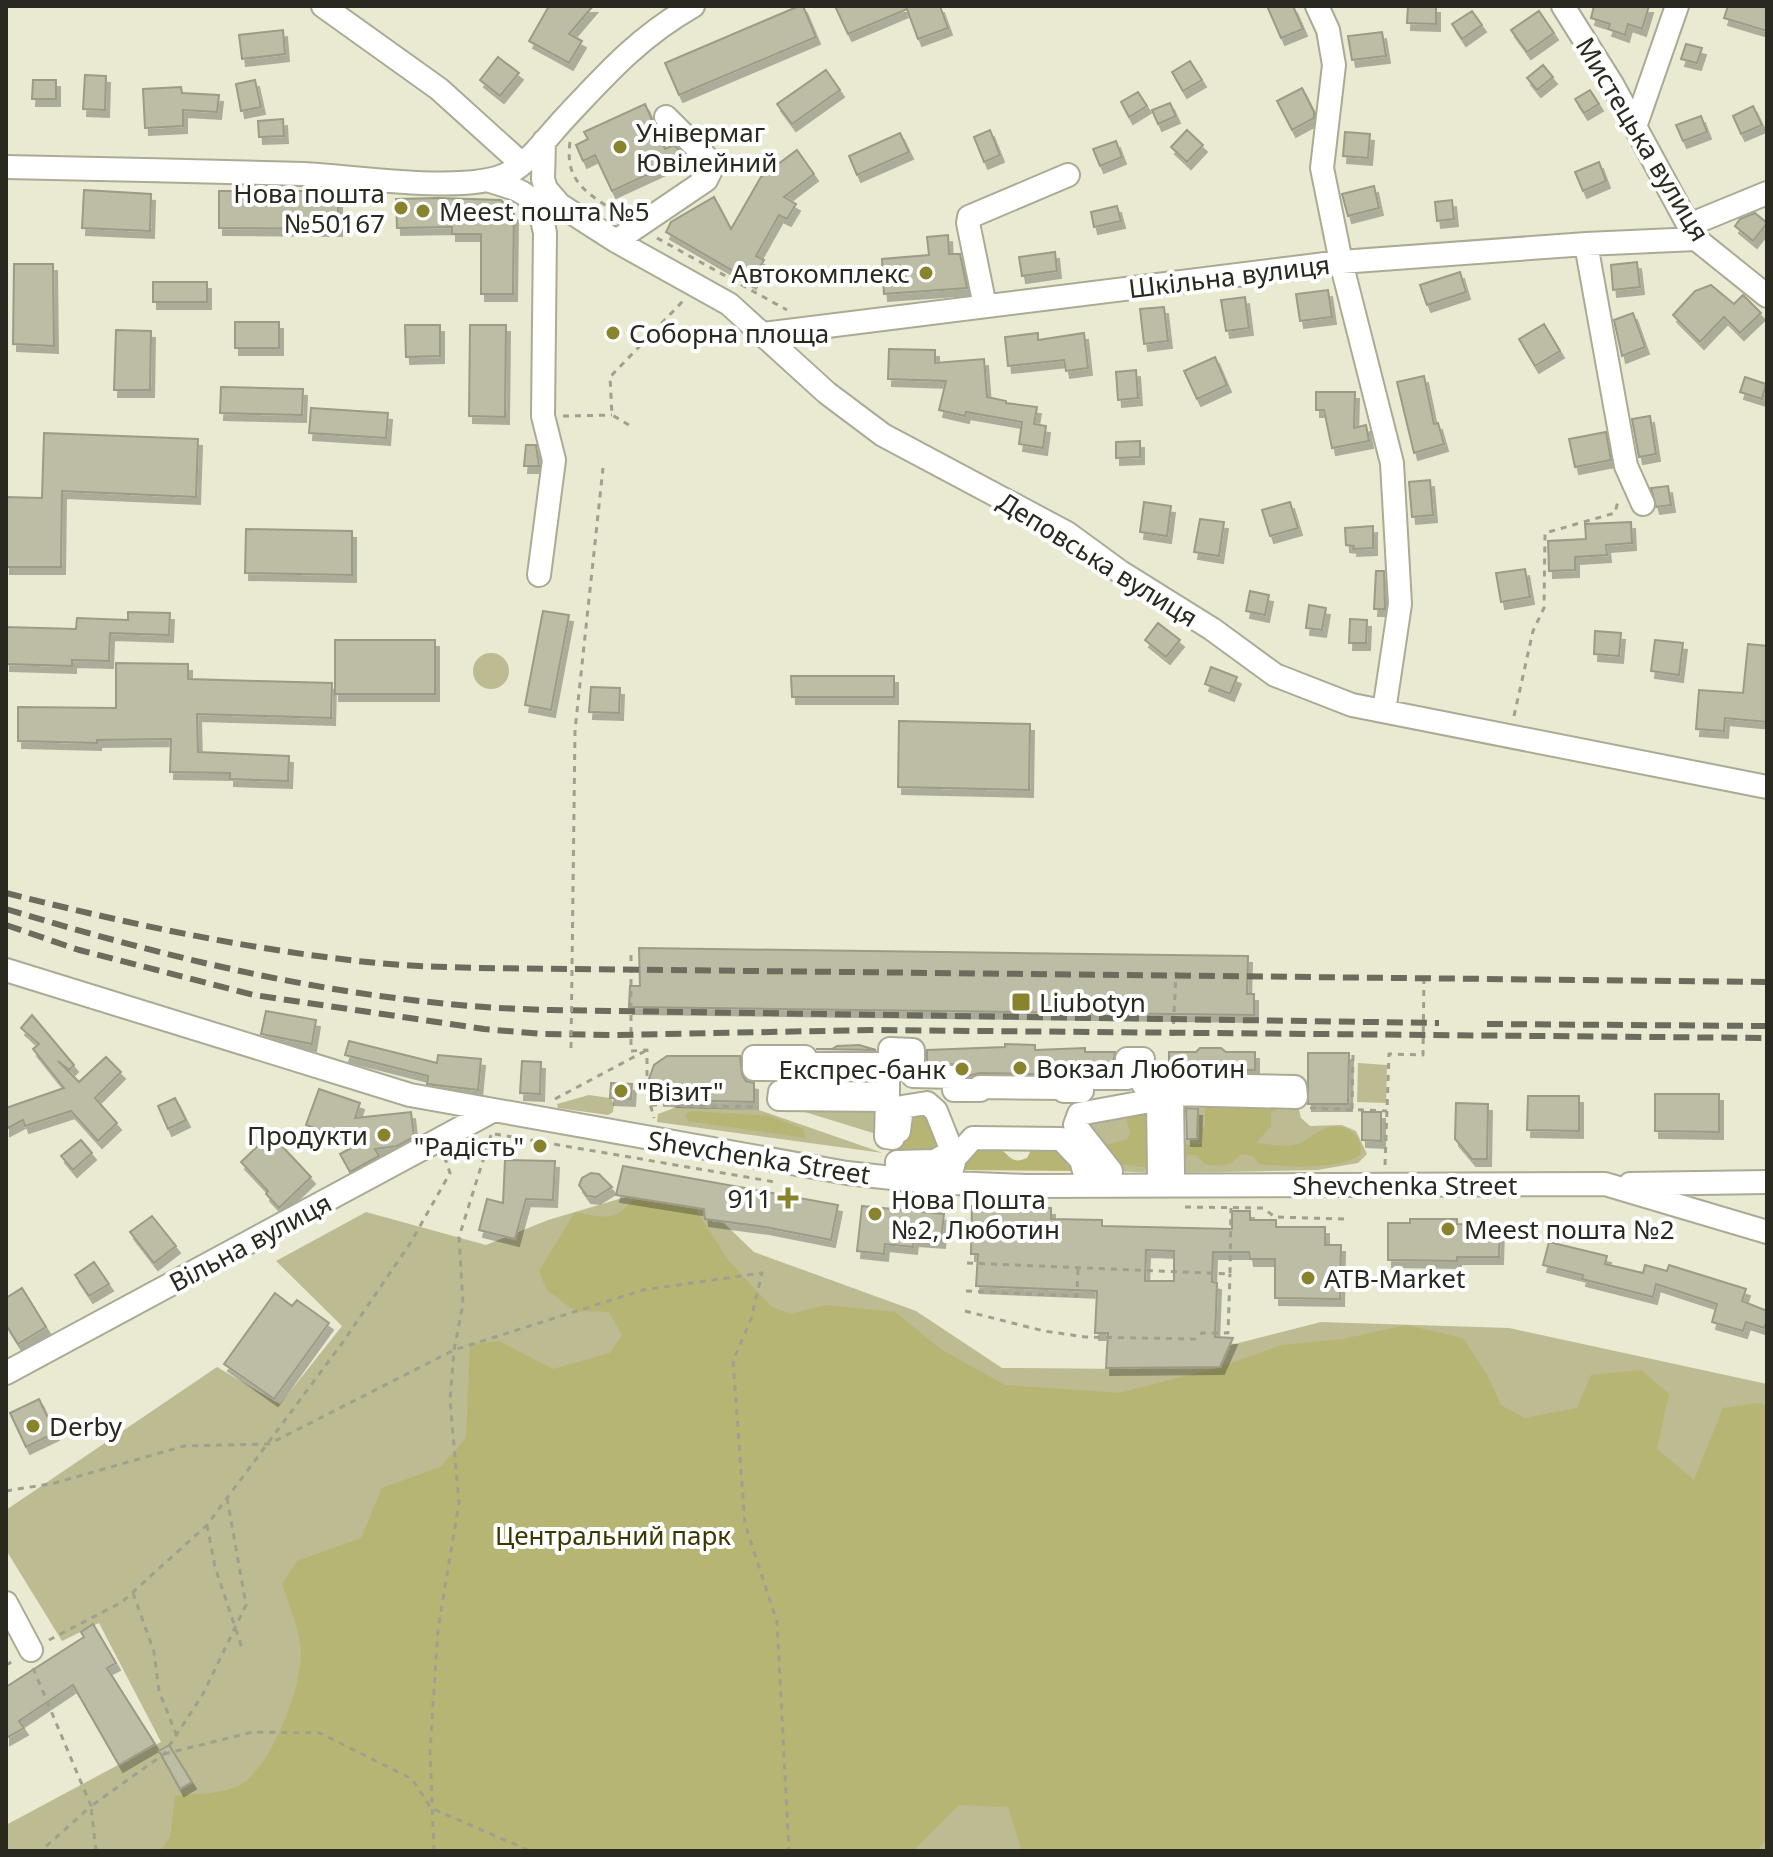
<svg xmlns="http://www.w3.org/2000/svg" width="1773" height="1857" font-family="'Noto Sans',sans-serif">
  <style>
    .green { fill: #bcbb91 }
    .forest { fill: #b7b574 }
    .building { fill: #bdbca5; stroke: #9c9b85; stroke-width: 2; fill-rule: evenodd; filter: url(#shadow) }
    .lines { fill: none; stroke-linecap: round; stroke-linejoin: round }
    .minor-casing { stroke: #abab95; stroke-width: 26 }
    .path { stroke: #a0a08e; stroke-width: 3; stroke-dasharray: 6 6; stroke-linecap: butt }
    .minor { stroke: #fff; stroke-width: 22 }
    .rail { stroke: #6c6c5e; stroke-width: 6; stroke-dasharray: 16 8; stroke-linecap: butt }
    .path-bridge { stroke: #a0a08e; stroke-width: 3; stroke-dasharray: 6 6; stroke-linecap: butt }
    .poi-dot { fill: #88832c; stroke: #fff; stroke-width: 3 }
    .labels { text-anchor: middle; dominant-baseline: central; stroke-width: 8; stroke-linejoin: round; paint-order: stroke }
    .poi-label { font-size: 26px; fill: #292920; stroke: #fff; text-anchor: start }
    .street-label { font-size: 26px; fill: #292920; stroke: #fff }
    .park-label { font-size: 26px; fill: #3a3702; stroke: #fff }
  </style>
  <defs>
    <filter id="shadow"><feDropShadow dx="4" dy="7" stdDeviation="0" flood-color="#0004"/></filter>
  </defs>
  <rect width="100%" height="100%" fill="#eaead2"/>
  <path class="green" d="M473 671a18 18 0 1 1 36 0a18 18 0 1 1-36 0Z
    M1358,1063l29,2 -1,38 -29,-1z
    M589,1095l21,3 4,5 -1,9 -5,3 -50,-7 -1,-4z
    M1198,1095l98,2 5,21 9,8 32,-1 14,6 11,23 -9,9 -41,7 -144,3 -2,-35 26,1z
    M887,1100l-1,37 -107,-33z
    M1150,1101l9,72 -50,-2 -33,-54z
    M677,1107l82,3 124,43 -226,-31 1,-8z
    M680,1181l74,71 162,59 86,57 135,1 184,-47 188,6 258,56v467h-1761v-26l155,-83 -62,-119 -37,18 -56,-91v-40l211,-143 63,37 62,-78 -66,-65 90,-49 120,33 62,-25z"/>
  <path class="forest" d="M1205,1102l83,4 -17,6v14l-15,17c8,1 31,4 38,2 20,-5 34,-30 58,-13 8,6 10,14 8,23 -19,15 -76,12 -101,9l-6,-8 -12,-2c-12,13 -20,13 -36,10l-9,-9h-8l-9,14 1,-27 10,3 13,-1 -2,-15 4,-3z
    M691,1111l79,5 33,13 3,9 -118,-17 -3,-6z
    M923,1112l14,22 -1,12 -9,8h-27l-2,-11 13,-11 -2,-17z
    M1145,1112l6,4 2,52 -42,-5 -9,-17 26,-7 2,-7 -4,-15z
    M973,1138c8,3 18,5 26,10 11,7 12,17 28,10l7,-13 27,-6 23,32 -132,-1z
    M637,1194l54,8 37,58 44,47 18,7 37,-9 68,7 47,38 63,35 114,8 101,-26 62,-22 61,-6 63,-14 57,13 25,38 13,29 23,13 53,-10 14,-33 50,-5 28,24 -12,55 37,31 29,-72 35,-5 9,3v433l-11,12h-734l-14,-44 -49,-2 -46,46h-753l10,-14 5,-41c19,-2 43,-2 61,-9 34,-14 67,-102 65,-137 -2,-22 -12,-45 -19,-66l15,-23 64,-23 21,-50 58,-21 26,-29 4,-94 29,-3 54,28 57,-16 12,-18 -13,-23 -34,-1 -28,-21 -8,-19 36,-59c33,6 41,11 62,-18z"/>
  <path class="building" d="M549,6h44l-24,28 13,7 -13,22 -40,-22z
    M799,6h4l13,31 -137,58 -14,-32z
    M835,6h105l8,22 -30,11 -11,-30 -59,25z
    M1267,6h26l10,23 -22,9z
    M1408,6h28v18l-29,-1z
    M1594,6h55l-7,23 -14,-5 -3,11 -17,-6 2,-5 -19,-6z
    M1728,6h39v25l-43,-13z
    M1472,11l10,14 -20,14 -10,-15z
    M1539,11l15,22 -27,19 -16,-22z
    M283,30l2,24 -43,5 -3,-24z
    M1382,32l4,24 -34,4 -4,-24z
    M1686,44l16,4 -5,15 -16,-4z
    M498,57l21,16 -19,23 -20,-16z
    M1190,61l12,19 -19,11 -11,-19z
    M1543,65l10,12 -16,13 -10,-12z
    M826,70l14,20 -48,34 -15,-20z
    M85,75l21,1 -1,34 -22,-1z
    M33,80h23v19h-24z
    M255,80l6,27 -20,4 -5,-27z
    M181,87l1,6 37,2 -2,17 -34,-2v16l-38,2 -2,-39z
    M1302,88l12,24v6l-22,12 -15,-29z
    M1590,90l9,14 -15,9 -9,-14z
    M1138,92l9,14 -18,11 -8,-15z
    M1170,103l6,13 -18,8 -6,-14z
    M645,104l20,45 9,-4 12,12 -74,34 -17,-36 -12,6 -7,-16 12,-6 -4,-7z
    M1753,106l9,19 -21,9 -8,-18z
    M1701,116l6,16 -24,9 -7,-16z
    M283,119l1,17 -25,1 -1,-16z
    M990,130l10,25 -16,7 -10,-25z
    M1187,130l16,15 -16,17 -16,-15z
    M1345,132l25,2 -2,24 -25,-2z
    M900,133l9,19 -52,23 -8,-19z
    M1116,141l6,16 -22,9 -7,-17z
    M797,150l17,24 -30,23 12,7 -9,15 -8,-4 -23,41 8,4 -12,22 -86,-50 5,-10 43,-25 17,32 30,-52z
    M1599,162l7,19 -23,10 -8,-19z
    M1374,186l5,22 -31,8 -6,-22z
    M84,190l67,4 -1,37 -68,-3z
    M219,191h119v38l-119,-1z
    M438,198l63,2 13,14 -1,80h-32v-60h-29v-7l-55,1 -1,-29z
    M1452,200l2,19 -17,2 -2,-19z
    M1117,206l4,15 -27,6 -3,-15z
    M1755,213l12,10 -14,18 -18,-15 5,-7z
    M948,235l1,19h11l7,34 -83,6 -2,-35 47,-4 -2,-18z
    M1055,252l2,19 -35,5 -3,-19z
    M1637,262l3,25 -27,3 -2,-25z
    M14,264h39l1,82 -41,-2z
    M1460,272l6,20 -39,13 -7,-20z
    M153,282h54v20h-54z
    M1711,285l23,19 9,-9 18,18 -21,20 -16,-16 -24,25 -27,-27 22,-24z
    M1328,290l4,27 -32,4 -4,-27z
    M1245,297l4,31 -23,3 -5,-31z
    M1164,307l4,34 -24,3 -4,-35z
    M1633,313l12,34 -23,9 -8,-36z
    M235,322h44v26h-44z
    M1544,324l16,27 -25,15 -16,-27z
    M405,325h35v31l-34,1z
    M470,325h36l-1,92 -36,-1z
    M116,330l35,1 -1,59h-36z
    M1038,333v7l46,-7 4,35 -22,3 -2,-11 -56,6 -3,-29z
    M889,349l46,1v13l49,-4 3,38 19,4v2l31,4 -3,17 12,2 -3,22 -24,-4 3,-22 -56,-10 -1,4 -26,-6 7,-29 -58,-2z
    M1215,357l12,28 -30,14 -13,-28z
    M1136,370l2,28 -20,2 -2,-28z
    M1424,376l10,48 4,-1 6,21 -30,9 -17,-71z
    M1745,377l21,7 -4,15 -22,-7z
    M221,387l82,2 -1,26 -82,-2z
    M1316,392h39l-1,36 12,-3 3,16 -37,7 -8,-38h-8z
    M311,408l77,5 -2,25 -77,-5z
    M1650,416l6,38 -17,3 -7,-38z
    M1606,432l5,28 -36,7 -6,-28z
    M44,433l154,6 -2,58 -134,-6 -1,76h-55v-70l36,1z
    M1140,441v16l-24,1v-16z
    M526,445h10l3,21h-15z
    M1430,480l3,35 -21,2 -3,-35z
    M1668,486l3,19 -15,2 -5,-19z
    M1144,502l27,4 -4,30 -27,-4z
    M1290,502l8,26 -28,8 -8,-26z
    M1200,519l24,3 -5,34 -25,-4z
    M1631,522l1,21 -26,2 1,10 -32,2v13l-26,1 -1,-30 38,-2 -1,-15z
    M1373,526v22l-20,1 1,-3 -8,-1 -1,-17z
    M246,529l106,2v44l-107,-2z
    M1525,569l5,28 -29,5 -5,-29z
    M1376,571h8l1,38h-11z
    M1250,591l19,4 -4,20 -19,-4z
    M1309,605l17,3 -4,22 -16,-2z
    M543,611l26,4 -18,95 -26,-5z
    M128,612l42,1 -1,22 -59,-2 -1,28 -37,-1v6l-66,-2v-37l70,2 1,-11 51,2z
    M1350,619l17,1 -1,23h-17z
    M1158,623l22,17 -14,17 -21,-17z
    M1595,631l26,2 -2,23 -25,-2z
    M335,640h100v54h-100z
    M1655,640l28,3 -4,32 -28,-4z
    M1748,644l19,2v76l-42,-4 -1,13 -28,-2 3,-39 44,3z
    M116,663l72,1v15l144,4 -1,35 -134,-4 1,38 91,4 -1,25 -58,-2v-6l-60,-1 1,-33 -74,1v3l-79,-2v-34l98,1z
    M1211,667l26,10 -7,17 -25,-10z
    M791,676h103v21h-102z
    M591,687l29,1 -1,25 -30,-1z
    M899,721l131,3 -1,66 -131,-3z
    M639,948l609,8 -1,38h7v21l-625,-8 1,-21h10z
    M266,1011l50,9 -4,24 -51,-10z
    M32,1015l42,50 -5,5 -11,-9 21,21 27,-25 15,15 -26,26 22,25 -19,18 -27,-30 -46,15 -2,-6 -17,9v-21l58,-20 -31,-39 6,-5 -18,-16z
    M349,1041l88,22 1,-8 43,4 -3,31 -51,-6 1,-8 -83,-21z
    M1005,1044l30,1v5l50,-2v4h30l-2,12h-32l-7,2 -5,9 -89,-2 -12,3 -8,-11 -33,-3v-12l78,-3z
    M859,1045l17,5 -60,-1h16l5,-3z
    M1200,1048h21l5,4h29v18l-86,-1v-17h27z
    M1308,1053h41l-1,51h-40z
    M667,1056h73l2,19 4,6 8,2v19l-82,-2 -10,-2 -16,-11 8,-22z
    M522,1061l19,1 -1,32 -20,-1z
    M611,1083l21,1 -1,15 -21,-1z
    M319,1089l41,14 -5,15 56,-6 3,25 -17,9 -22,3 4,7 -29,16 -10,-18 19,-10 -53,-19z
    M1655,1094h64v38l-64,-1z
    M1528,1096h51v35l-52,-1z
    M175,1098l11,22 -18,9 -10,-23z
    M1456,1103l32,1 -1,55h-15l-17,-20z
    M1186,1108l12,1 -1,30h-10z
    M1362,1112h19v29l-19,-1z
    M81,1140l11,13 -19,17 -12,-14z
    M264,1140l8,9 7,-6 32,34 -32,31 -13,-14 2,-3 -27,-29z
    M505,1160l50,1 -2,39 -27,-1 -11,40 -36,-9 8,-31 16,4z
    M623,1166l215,39 -7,35 -66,-13 -60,-8 -1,-10 -88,-14z
    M591,1173l8,1 13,13 -16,10 -9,-1 -8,-11 3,-7z
    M862,1206l82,8 -3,27 -27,-2 -1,8 -28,-3 -1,10 -27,-3z
    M972,1206l79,2v11l51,1v6l130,3v-18h18v9h26v7h49v18h16l-1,54 -65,-1v-39h-25l-1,-7h-36l-1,30 5,1 -2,54 18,1 -13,29 -114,1 2,-35h-13l2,-42 -121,-5 2,-32h-7zM1146,1250l28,1v30h-29z
    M152,1216l24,30 -22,17 -24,-31z
    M1410,1219h47v5l43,1 -1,32h-42v4l-69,-1v-37h22z
    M1549,1242l58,14 -2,8 38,9 2,-8 22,6 2,-6 77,24 -4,12 25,10v9l-3,8 -18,-6 -3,9 -31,-9 5,-18 -61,-20 -3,13 -71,-18 1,-4 -40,-10z
    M94,1262l15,22 -20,12 -14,-21z
    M22,1288l24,39 -28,17 -12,-19v-27z
    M275,1293l17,13 5,-6 32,23 -55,76 -50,-35z
    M39,1399l16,34 -29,14 -16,-34z
    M93,1624l23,39 -9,5 48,76 -36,21 -46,-80 -54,36 5,7 -18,10v-51l78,-50 -3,-5z
    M169,1745l23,37 -12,7 -21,-38z"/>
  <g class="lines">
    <g class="minor-casing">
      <path id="minor" d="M323,6l116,83 83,75
        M1317,6l11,24 6,35 -12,103 19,94 51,201 8,141 -16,107
        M1563,6l49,78 84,155 71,57
        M1635,127l42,-121
        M544,141l-1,38 3,10 14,16 56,36 113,63 98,89 56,42 184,98 52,38 93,58 63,46 77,30 415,82
        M6,167c99,2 199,4 298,7 49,2 165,21 205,-1 22,-12 39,-37 56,-55 42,-45 74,-81 128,-112
        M490,181c34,10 48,14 55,52l-2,183 11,44 -15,115
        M1689,225l78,-32
        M616,241l90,-61 4,-8 1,-10 -45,-45
        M1586,244l40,222 17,38
        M985,306l-17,-83 1,-6 99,-42
        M763,334l578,-72 245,-18 110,-5
        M6,970l404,125 437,78 81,9 97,4 580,-2 162,48
        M890,1049l23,1v26l41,1v13h26v-3l84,1v3h18v-13h45v-19h16v25l152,3 1,10 -124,-3 1,79h-14l-1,-71 -8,-1 -71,13 -4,11 36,46h-27l-3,-11 -20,-21 -88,-1 -18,20 -3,12 -55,-2v-6l38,-1 17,-10 -16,-40 -9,-8 -25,4 -3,24 -5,2 -1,5 -7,-1 1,-37 -108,-1 1,-7 108,2v-24l-134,-1v-12h51v7h85z
        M1630,1184l137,-2
        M6,1373l488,-263
        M6,1603l25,47"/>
    </g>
    <path class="path" d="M570,142c-6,42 20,52 50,73
      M657,238l130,72
      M563,416l49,-1
      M629,425l-17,-10 -2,-38 73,-76
      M1514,716l19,-85 11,-23 1,-75 70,-20 3,-12
      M631,955v96l16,-1v42l7,26
      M1173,1036l3,-64
      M555,1099l92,-49
      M651,1105l103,2
      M1310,1108l77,3
      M1352,1109l1,-55
      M495,1134l280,48
      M1385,1165l4,-111 34,1 1,-80
      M1185,1207l78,1 12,9 69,2
      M967,1263l263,11 1,-66
      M966,1291l111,5 1,-28
      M965,1311l79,20 41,6 110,2 7,-6h26l2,-59
      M6,1491l49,-8 129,-37 85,-2 185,-94 189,-60 119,-17 -11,46 -18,42 12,163 32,98 12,229
      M207,1525l8,42 27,81
      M133,1593l21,59 5,39 17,43
      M49,1640l73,-38 85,-77 136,-183 68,-100 39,-69 -5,-15
      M6,1665l9,-5
      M33,1668l58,138 -50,45
      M164,1754l89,-22 67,1 92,46 19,29 99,43
      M96,1851l-5,-45 73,-52 39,-60 43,-89 -19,-107
      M434,1851l-4,-100 8,-122 21,-126 -9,-103 4,-50 9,-46 -4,-67 32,-102"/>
    <use href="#minor" class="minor"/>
    <path class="rail" d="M6,893c119,30 239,56 361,69 37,4 74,5 111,6l1289,14
      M6,909c178,54 358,97 545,101l888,13
      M6,925l73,25 175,45 230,34 58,5 74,1 255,-5 896,8
      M1487,1024l280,2"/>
    <path class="path-bridge" d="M571,1048l4,-318 28,-262"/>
  </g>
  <g class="poi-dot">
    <circle cx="620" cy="147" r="8"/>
    <circle cx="401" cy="208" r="8"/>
    <circle cx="423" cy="211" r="8"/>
    <circle cx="926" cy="273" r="8"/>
    <circle cx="613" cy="333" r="8"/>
    <rect x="1011" y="992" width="20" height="20" rx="4"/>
    <circle cx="1020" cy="1068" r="8"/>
    <circle cx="962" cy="1069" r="8"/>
    <circle cx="621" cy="1091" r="8"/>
    <circle cx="384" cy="1135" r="8"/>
    <circle cx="540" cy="1146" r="8"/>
    <path d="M784 1186h8v8h8v8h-8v8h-8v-8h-8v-8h8z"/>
    <circle cx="875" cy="1214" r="8"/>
    <circle cx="1448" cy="1229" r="8"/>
    <circle cx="1308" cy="1278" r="8"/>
    <circle cx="33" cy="1426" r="8"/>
  </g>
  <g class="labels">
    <g class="poi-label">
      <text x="636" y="132">Універмаг<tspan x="636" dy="30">Ювілейний</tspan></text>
      <text x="385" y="193" text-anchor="end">Нова пошта<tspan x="385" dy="30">№50167</tspan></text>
      <text x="439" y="211">Meest пошта №5</text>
      <text x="910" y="273" text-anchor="end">Автокомплекс</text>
      <text x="629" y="333">Соборна площа</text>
      <text x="1039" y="1002">Liubotyn</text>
      <text x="1036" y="1068">Вокзал Люботин</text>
      <text x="946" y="1069" text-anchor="end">Експрес-банк</text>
      <text x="637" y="1091">"Візит"</text>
      <text x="368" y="1135" text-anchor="end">Продукти</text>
      <text x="524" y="1146" text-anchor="end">"Радість"</text>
      <text x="772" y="1198" text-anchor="end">911</text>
      <text x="891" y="1199">Нова Пошта<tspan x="891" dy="30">№2, Люботин</tspan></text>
      <text x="1464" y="1229">Meest пошта №2</text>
      <text x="1324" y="1278">ATB-Market</text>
      <text x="49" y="1426">Derby</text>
    </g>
    <g class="street-label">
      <text transform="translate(1643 139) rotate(59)">Мистецька вулиця</text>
      <text transform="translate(1229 276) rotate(-7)">Шкільна вулиця</text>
      <text transform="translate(1098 559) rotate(32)">Деповська вулиця</text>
      <text transform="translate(759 1157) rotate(9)">Shevchenka Street</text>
      <text x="1405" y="1185">Shevchenka Street</text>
      <text transform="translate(250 1242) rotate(-28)">Вільна вулиця</text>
    </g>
    <g class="park-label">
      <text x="613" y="1535">Центральний парк</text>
    </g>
  </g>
  <rect width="1773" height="1857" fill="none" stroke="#292920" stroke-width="16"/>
</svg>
